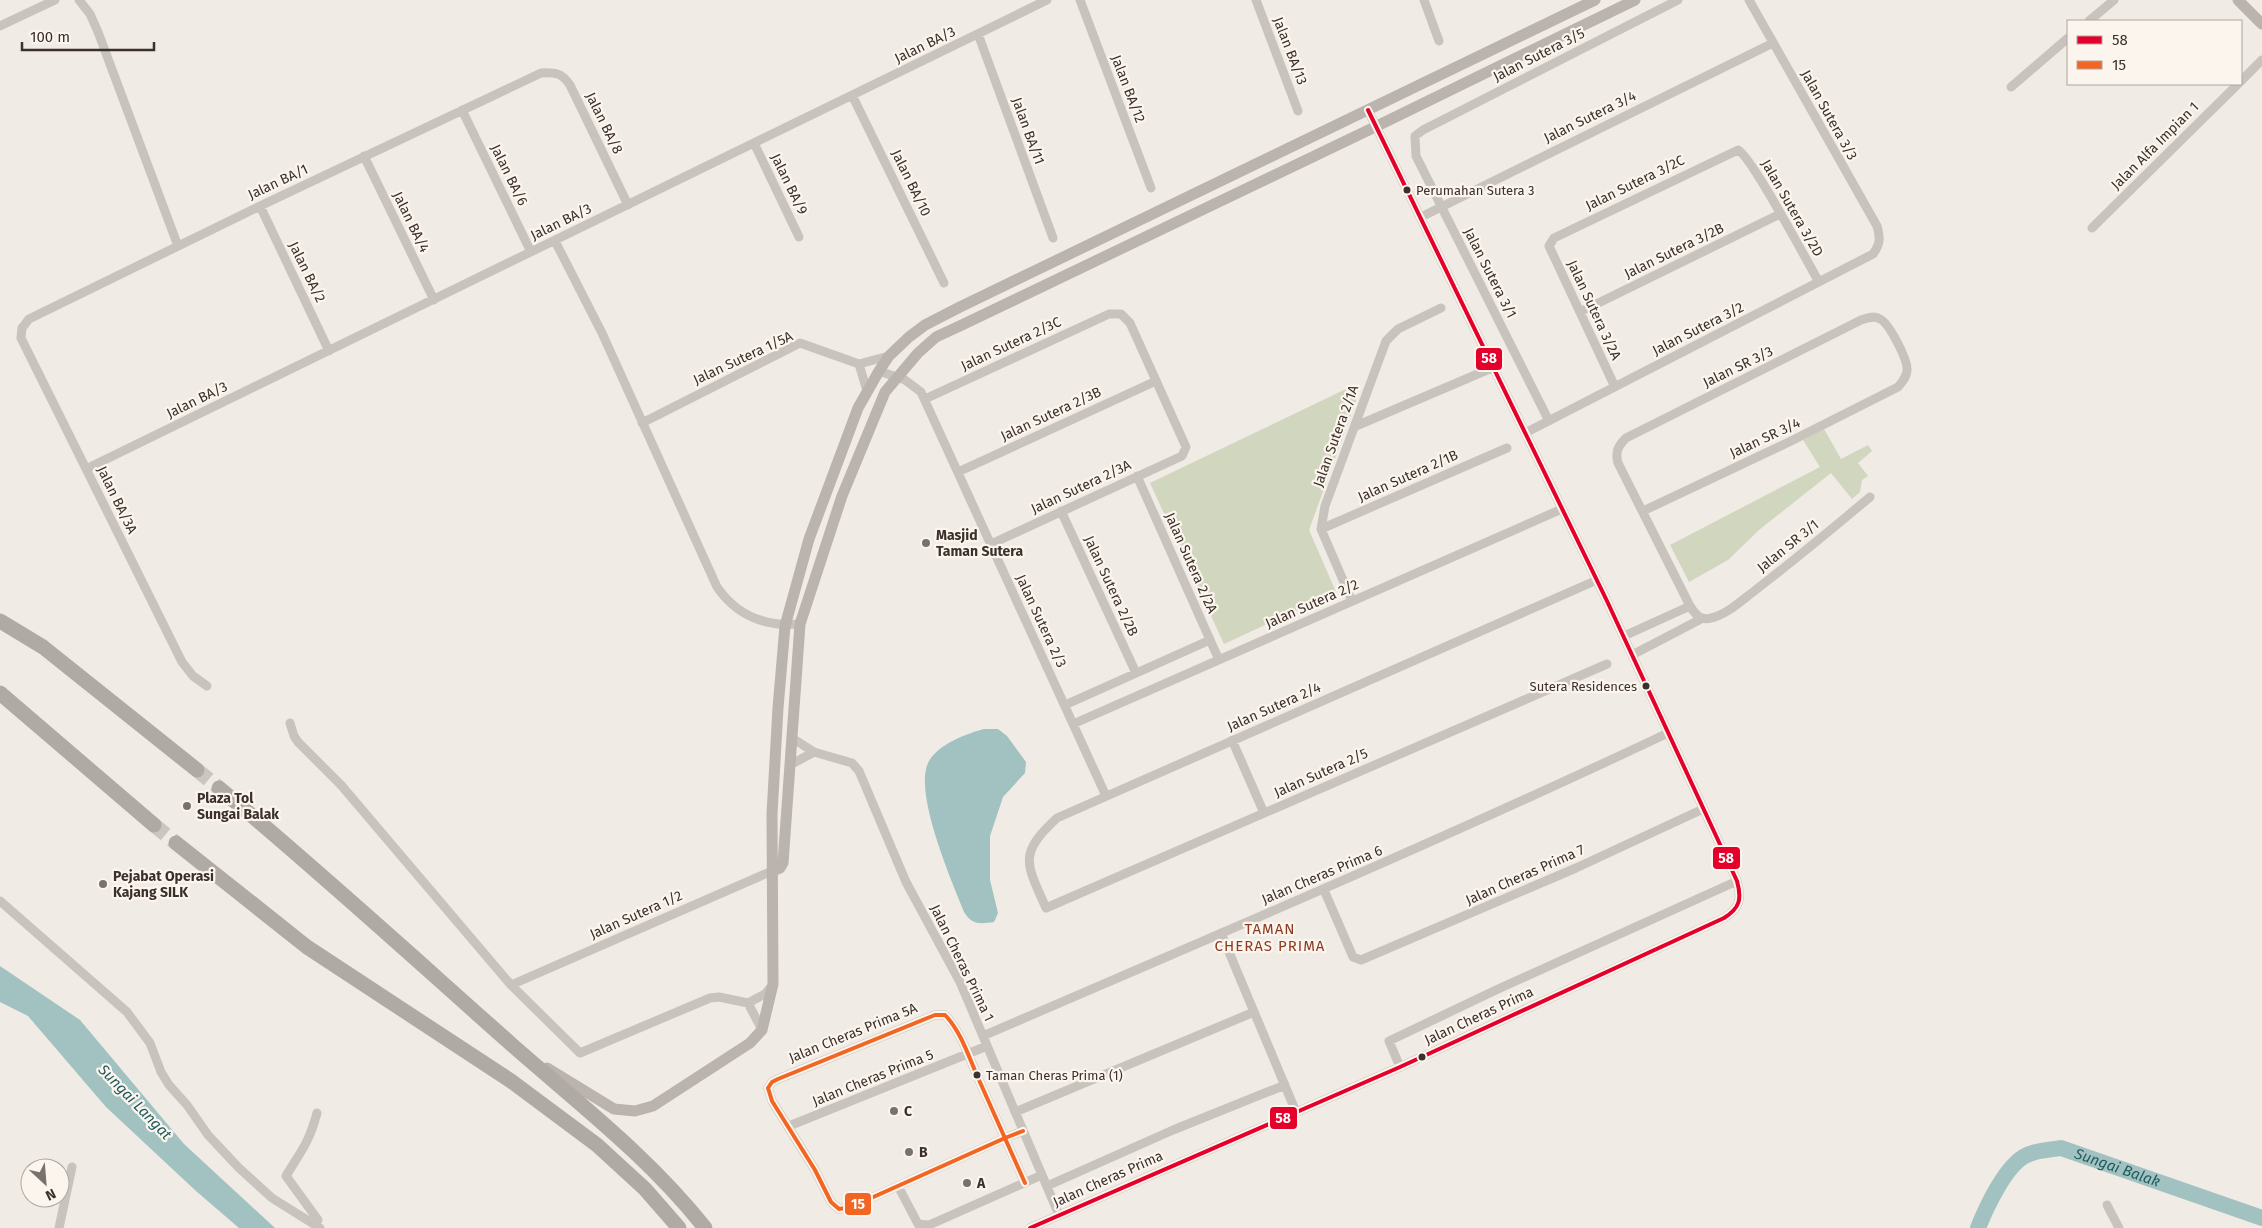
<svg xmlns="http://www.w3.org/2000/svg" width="2262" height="1228" font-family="'Fira Sans',sans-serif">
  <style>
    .green { fill: #d1d6bf }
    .water { fill: #a1c2c1 }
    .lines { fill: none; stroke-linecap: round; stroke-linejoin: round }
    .river { stroke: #a1c2c1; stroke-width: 16 }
    .highway-tunnel { stroke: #ccc6c0; stroke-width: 15; stroke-dasharray: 15 8; stroke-linecap: butt }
    .street { stroke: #c9c3be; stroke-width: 9 }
    .secondary { stroke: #bab3ae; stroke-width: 11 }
    .highway { stroke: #afaaa4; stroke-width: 15 }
    .bus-1-casing { stroke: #fbf5ee; stroke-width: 8 }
    .bus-2-casing { stroke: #fbf5ee; stroke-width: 8 }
    .bus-1 { stroke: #e4002b; stroke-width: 4 }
    .bus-2 { stroke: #f26522; stroke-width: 4 }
    .bus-dot { fill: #3b302b; stroke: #fbf5ee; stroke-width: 2 }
    .poi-dot { fill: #7a716c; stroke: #fbf5ee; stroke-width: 2 }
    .labels { text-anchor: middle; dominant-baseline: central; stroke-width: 4.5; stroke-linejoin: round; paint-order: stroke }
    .bus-label { font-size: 13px; fill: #3b302b; stroke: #fbf5ee; text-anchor: start }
    .street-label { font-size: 14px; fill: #3b302b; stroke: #fbf5ee }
    .poi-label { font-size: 14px; font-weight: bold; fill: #3b302b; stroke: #fbf5ee; text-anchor: start }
    .neighbourhood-label { font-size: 15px; letter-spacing: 1px; fill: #8c3b22; stroke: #fbf5ee }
    .water-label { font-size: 15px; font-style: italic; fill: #1f5a5e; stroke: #fbf5ee }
    .line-badge { stroke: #fbf5ee; stroke-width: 2 }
    .badge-label { font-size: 14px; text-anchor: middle; font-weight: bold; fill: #fff }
  </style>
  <rect width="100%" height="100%" fill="#f0ebe5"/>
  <path class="green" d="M1352,386l5,12 -48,132 27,62 -112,52 -74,-161z
    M1824,429l17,30 27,-14 4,6 -14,12 10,13 -6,4 -2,12 -8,7 -21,-26 -72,57 -31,30 -39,22 -19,-37 150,-78 -17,-27z"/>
  <path class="water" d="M984,729h14l9,7 19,26 -1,11 -22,24 -13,39v44l8,33 -4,9c-14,2 -22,3 -30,-10 -12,-30 -52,-122 -35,-151 10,-17 37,-27 55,-32z
    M0,966l80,54 104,124 91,84h-36l-43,-37 -90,-84 -78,-91 -28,-14z"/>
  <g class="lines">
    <path class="river" id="s1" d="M1978,1228c8,-20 28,-64 49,-73 10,-5 23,-5 34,-7l201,70"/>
    <path class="highway-tunnel" d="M197,770l22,18
      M154,825l22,18"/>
    <path class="street" d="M79,0l11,14 8,18 80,214
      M1080,0l71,188
      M1256,0l42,111
      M1424,0l15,41
      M2089,21l25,-21
      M0,26l55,-26
      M978,34l75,204
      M2241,81l21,-21
      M2011,87l57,-49
      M852,95l92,188
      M462,110l69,142
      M754,143l45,94
      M364,156l70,144
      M260,206l69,145
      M1421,217l352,-174
      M2092,228l146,-144
      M555,241l47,92 115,254c20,29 48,40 83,37
      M1580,312l200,-98
      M859,364l30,-8
      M859,364l8,27
      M879,371l26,9 16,12 185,404
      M1615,387l-66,-141 5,-8 184,-88c14,7 68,110 81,132
      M925,399l184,-85h12l9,9 56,124 -4,9 -191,88
      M1549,421l-133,-265 -1,-20 8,-6 255,-130
      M642,423l158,-80 59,21
      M1356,426l138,-59
      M1525,433l348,-179c8,-11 7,-17 4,-28l-128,-226
      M86,469l961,-469
      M958,472l198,-91
      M1137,476l82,184
      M1061,511l75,162
      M1643,511l146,-69 109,-55c4,-5 9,-10 9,-17 1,-10 -18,-47 -27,-51 -6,-4 -13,-1 -19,1l-235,118c-8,8 -11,14 -8,25l72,143c5,8 10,15 21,12 15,-3 30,-17 42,-26 40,-31 79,-63 117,-95
      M1321,529l186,-81
      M1597,580l-540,238c-39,36 -31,45 -11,90l561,-244
      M1352,601l-31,-72 4,-23 61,-165 12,-12 43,-21
      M1624,636l66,-30
      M1632,655l69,-36
      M207,686l-14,-10 -11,-14 -161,-324 1,-10 7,-9 231,-113 281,-133c14,-1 21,0 29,12l58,120
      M1065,705l145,-65
      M290,723l4,13 4,6 43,43 170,200 69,68 130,-55 9,-1 29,6 17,-9 6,-7
      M1073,724l489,-215
      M792,738l22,14 38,11 7,8 47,111 54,100 99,233
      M1232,740l32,73
      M790,765l24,-13
      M1324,890l29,67 8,3 215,-92 127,-59
      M0,901l127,111 23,31 11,29 8,13 18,20 21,30 31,33 33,30 48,30
      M1221,933l75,179
      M511,985l261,-114
      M748,1003l14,27
      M983,1036c229,-99 459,-196 685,-303
      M1400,1067l-11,-26 107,-51 241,-109
      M1015,1112l239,-100
      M317,1113c-8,30 -16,38 -31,63l32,44
      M789,1126l198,-80
      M1023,1131l-18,7 -154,69 -12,2 -8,-7 -16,-32 -43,-69 -4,-13 4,-6 6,-3 157,-64h10c17,18 24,43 34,65 15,34 31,69 46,103
      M898,1186l20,38 11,1 113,-50
      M1047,1186l126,-56 112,-45
      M2107,1205l12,23
      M59,1228l13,-61
      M1030,1228l370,-161 324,-149c16,-10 18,-19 13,-37l-130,-280 -239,-491"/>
    <path class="secondary" d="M2238,0l24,24
      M772,871l8,-3 3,-5 17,-239 42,-128 43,-104 33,-39 18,-16 28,-13 413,-198 258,-126
      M547,1068l67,41 21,2 18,-5 97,-63 12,-13 11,-46 -1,-170 6,-106 7,-82 24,-87 49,-131 21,-37 10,-15 20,-19 16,-12 35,-18 635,-307"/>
    <path class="highway" d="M0,621l43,26 154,123
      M0,693l154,132
      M219,788c100,83 195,170 292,256 67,59 138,113 194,184
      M176,843l131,104 204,134 86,64 48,44 34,39"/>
    <g class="bus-1-casing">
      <path id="bus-1" d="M1030,1228l370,-161 324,-149c16,-10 18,-19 13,-37l-130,-280 -239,-491"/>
    </g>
    <g class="bus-2-casing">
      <path id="bus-2" d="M1023,1131l-18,7 -154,69 -12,2 -8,-7 -16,-32 -43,-69 -4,-13 4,-6 6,-3 157,-64h10c17,18 24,43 34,65 15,34 31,69 46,103"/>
    </g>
    <use href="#bus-1" class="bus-1"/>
    <use href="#bus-2" class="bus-2"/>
  </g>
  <g class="bus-dot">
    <circle cx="1407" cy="190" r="4.5"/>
    <circle cx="1646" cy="686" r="4.5"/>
    <circle cx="1422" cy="1057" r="4.5"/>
    <circle cx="977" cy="1075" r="4.5"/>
  </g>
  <g class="poi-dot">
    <circle cx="926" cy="543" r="5"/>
    <circle cx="187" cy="806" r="5"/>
    <circle cx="103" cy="884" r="5"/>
    <circle cx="894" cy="1111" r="5"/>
    <circle cx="909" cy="1152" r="5"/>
    <circle cx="967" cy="1183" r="5"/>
  </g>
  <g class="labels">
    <g class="bus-label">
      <text x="1416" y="190">Perumahan Sutera 3</text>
      <text x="1637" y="686" text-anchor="end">Sutera Residences</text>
      <text x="986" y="1075">Taman Cheras Prima (1)</text>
    </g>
    <g class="street-label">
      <text transform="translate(925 45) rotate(-26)">Jalan BA/3</text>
      <text transform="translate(1290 51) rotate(69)">Jalan BA/13</text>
      <text transform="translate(1539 55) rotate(-27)">Jalan Sutera 3/5</text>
      <text transform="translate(1128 89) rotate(69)">Jalan BA/12</text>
      <text transform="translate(1829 115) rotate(61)">Jalan Sutera 3/3</text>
      <text transform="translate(1590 117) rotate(-26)">Jalan Sutera 3/4</text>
      <text transform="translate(604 123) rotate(64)">Jalan BA/8</text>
      <text transform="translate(1028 131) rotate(70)">Jalan BA/11</text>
      <text transform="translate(2155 146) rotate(-45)">Jalan Alfa Impian 1</text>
      <text transform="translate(509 175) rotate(64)">Jalan BA/6</text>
      <text transform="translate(278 182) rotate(-25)">Jalan BA/1</text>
      <text transform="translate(911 183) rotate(64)">Jalan BA/10</text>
      <text transform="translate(1635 183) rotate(-26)">Jalan Sutera 3/2C</text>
      <text transform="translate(789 184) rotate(64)">Jalan BA/9</text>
      <text transform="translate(1792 208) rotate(60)">Jalan Sutera 3/2D</text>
      <text transform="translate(411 222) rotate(64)">Jalan BA/4</text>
      <text transform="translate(561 222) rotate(-26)">Jalan BA/3</text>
      <text transform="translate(1674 251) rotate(-26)">Jalan Sutera 3/2B</text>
      <text transform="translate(307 272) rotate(64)">Jalan BA/2</text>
      <text transform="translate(1490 273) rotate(63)">Jalan Sutera 3/1</text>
      <text transform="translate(1594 310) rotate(65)">Jalan Sutera 3/2A</text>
      <text transform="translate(1698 329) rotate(-27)">Jalan Sutera 3/2</text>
      <text transform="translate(1011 344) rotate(-25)">Jalan Sutera 2/3C</text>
      <text transform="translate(743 358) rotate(-25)">Jalan Sutera 1/5A</text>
      <text transform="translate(1738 367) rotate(-26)">Jalan SR 3/3</text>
      <text transform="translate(197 400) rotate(-26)">Jalan BA/3</text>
      <text transform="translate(1051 414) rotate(-25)">Jalan Sutera 2/3B</text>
      <text transform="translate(1336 436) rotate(-70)">Jalan Sutera 2/1A</text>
      <text transform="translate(1765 438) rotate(-25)">Jalan SR 3/4</text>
      <text transform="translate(1408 476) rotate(-24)">Jalan Sutera 2/1B</text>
      <text transform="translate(1081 487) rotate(-25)">Jalan Sutera 2/3A</text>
      <text transform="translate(117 500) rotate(64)">Jalan BA/3A</text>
      <text transform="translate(1788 546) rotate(-39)">Jalan SR 3/1</text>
      <text transform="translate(1191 563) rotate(66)">Jalan Sutera 2/2A</text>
      <text transform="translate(1111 586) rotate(65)">Jalan Sutera 2/2B</text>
      <text transform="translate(1312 604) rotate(-24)">Jalan Sutera 2/2</text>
      <text transform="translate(1041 621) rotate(65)">Jalan Sutera 2/3</text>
      <text transform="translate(1274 707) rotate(-24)">Jalan Sutera 2/4</text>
      <text transform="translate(1321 773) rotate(-24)">Jalan Sutera 2/5</text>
      <text transform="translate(1322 875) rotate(-23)">Jalan Cheras Prima 6</text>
      <text transform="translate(1525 875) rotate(-24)">Jalan Cheras Prima 7</text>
      <text transform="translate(636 915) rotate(-24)">Jalan Sutera 1/2</text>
      <text transform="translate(962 963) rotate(64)">Jalan Cheras Prima 1</text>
      <text transform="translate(1479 1016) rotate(-25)">Jalan Cheras Prima</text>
      <text transform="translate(853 1033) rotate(-22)">Jalan Cheras Prima 5A</text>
      <text transform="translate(873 1078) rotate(-22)">Jalan Cheras Prima 5</text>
      <text transform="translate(1108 1179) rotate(-24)">Jalan Cheras Prima</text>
    </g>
    <g class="poi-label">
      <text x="936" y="535">Masjid<tspan x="936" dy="16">Taman Sutera</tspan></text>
      <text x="197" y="798">Plaza Tol<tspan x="197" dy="16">Sungai Balak</tspan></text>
      <text x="113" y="876">Pejabat Operasi<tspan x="113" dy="16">Kajang SILK</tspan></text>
      <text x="904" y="1111">C</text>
      <text x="919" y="1152">B</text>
      <text x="977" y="1183">A</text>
    </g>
    <g class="neighbourhood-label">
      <text x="1270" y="929">TAMAN<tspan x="1270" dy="17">CHERAS PRIMA</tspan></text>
    </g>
    <g class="water-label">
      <text transform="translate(135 1102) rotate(46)">Sungai Langat</text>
      <text stroke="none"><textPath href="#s1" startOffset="184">Sungai Balak</textPath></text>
    </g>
  </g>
  <g class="line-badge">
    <rect x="1475" y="347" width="28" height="24" rx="5" fill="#e4002b"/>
    <rect x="1712" y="846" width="29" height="24" rx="5" fill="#e4002b"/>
    <rect x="1269" y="1106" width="29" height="24" rx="5" fill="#e4002b"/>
    <rect x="844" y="1192" width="28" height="24" rx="5" fill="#f26522"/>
  </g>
  <g class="badge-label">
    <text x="1489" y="363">58</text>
    <text x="1726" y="863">58</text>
    <text x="1283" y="1123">58</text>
    <text x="858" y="1209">15</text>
  </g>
  <rect x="2067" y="20" width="175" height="65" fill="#fbf5ee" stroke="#aea6a0"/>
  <rect x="2077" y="36" width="25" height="8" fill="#e4002b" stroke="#aea6a0"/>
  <text x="2112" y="45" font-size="15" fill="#3b302b">58</text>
  <rect x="2077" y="61" width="25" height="8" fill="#f26522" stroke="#aea6a0"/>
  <text x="2112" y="70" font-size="15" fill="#3b302b">15</text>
  <g transform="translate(45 1183) rotate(154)"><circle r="24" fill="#fbf5ee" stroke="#aea6a0"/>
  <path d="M0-4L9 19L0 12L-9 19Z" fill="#7a716c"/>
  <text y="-8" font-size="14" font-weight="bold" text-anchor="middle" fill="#3b302b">N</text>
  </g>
  <path d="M22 42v8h132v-8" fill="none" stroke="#3b302b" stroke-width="2.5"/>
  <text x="30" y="42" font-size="15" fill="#3b302b" stroke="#fbf5ee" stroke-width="4" paint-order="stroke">100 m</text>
</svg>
